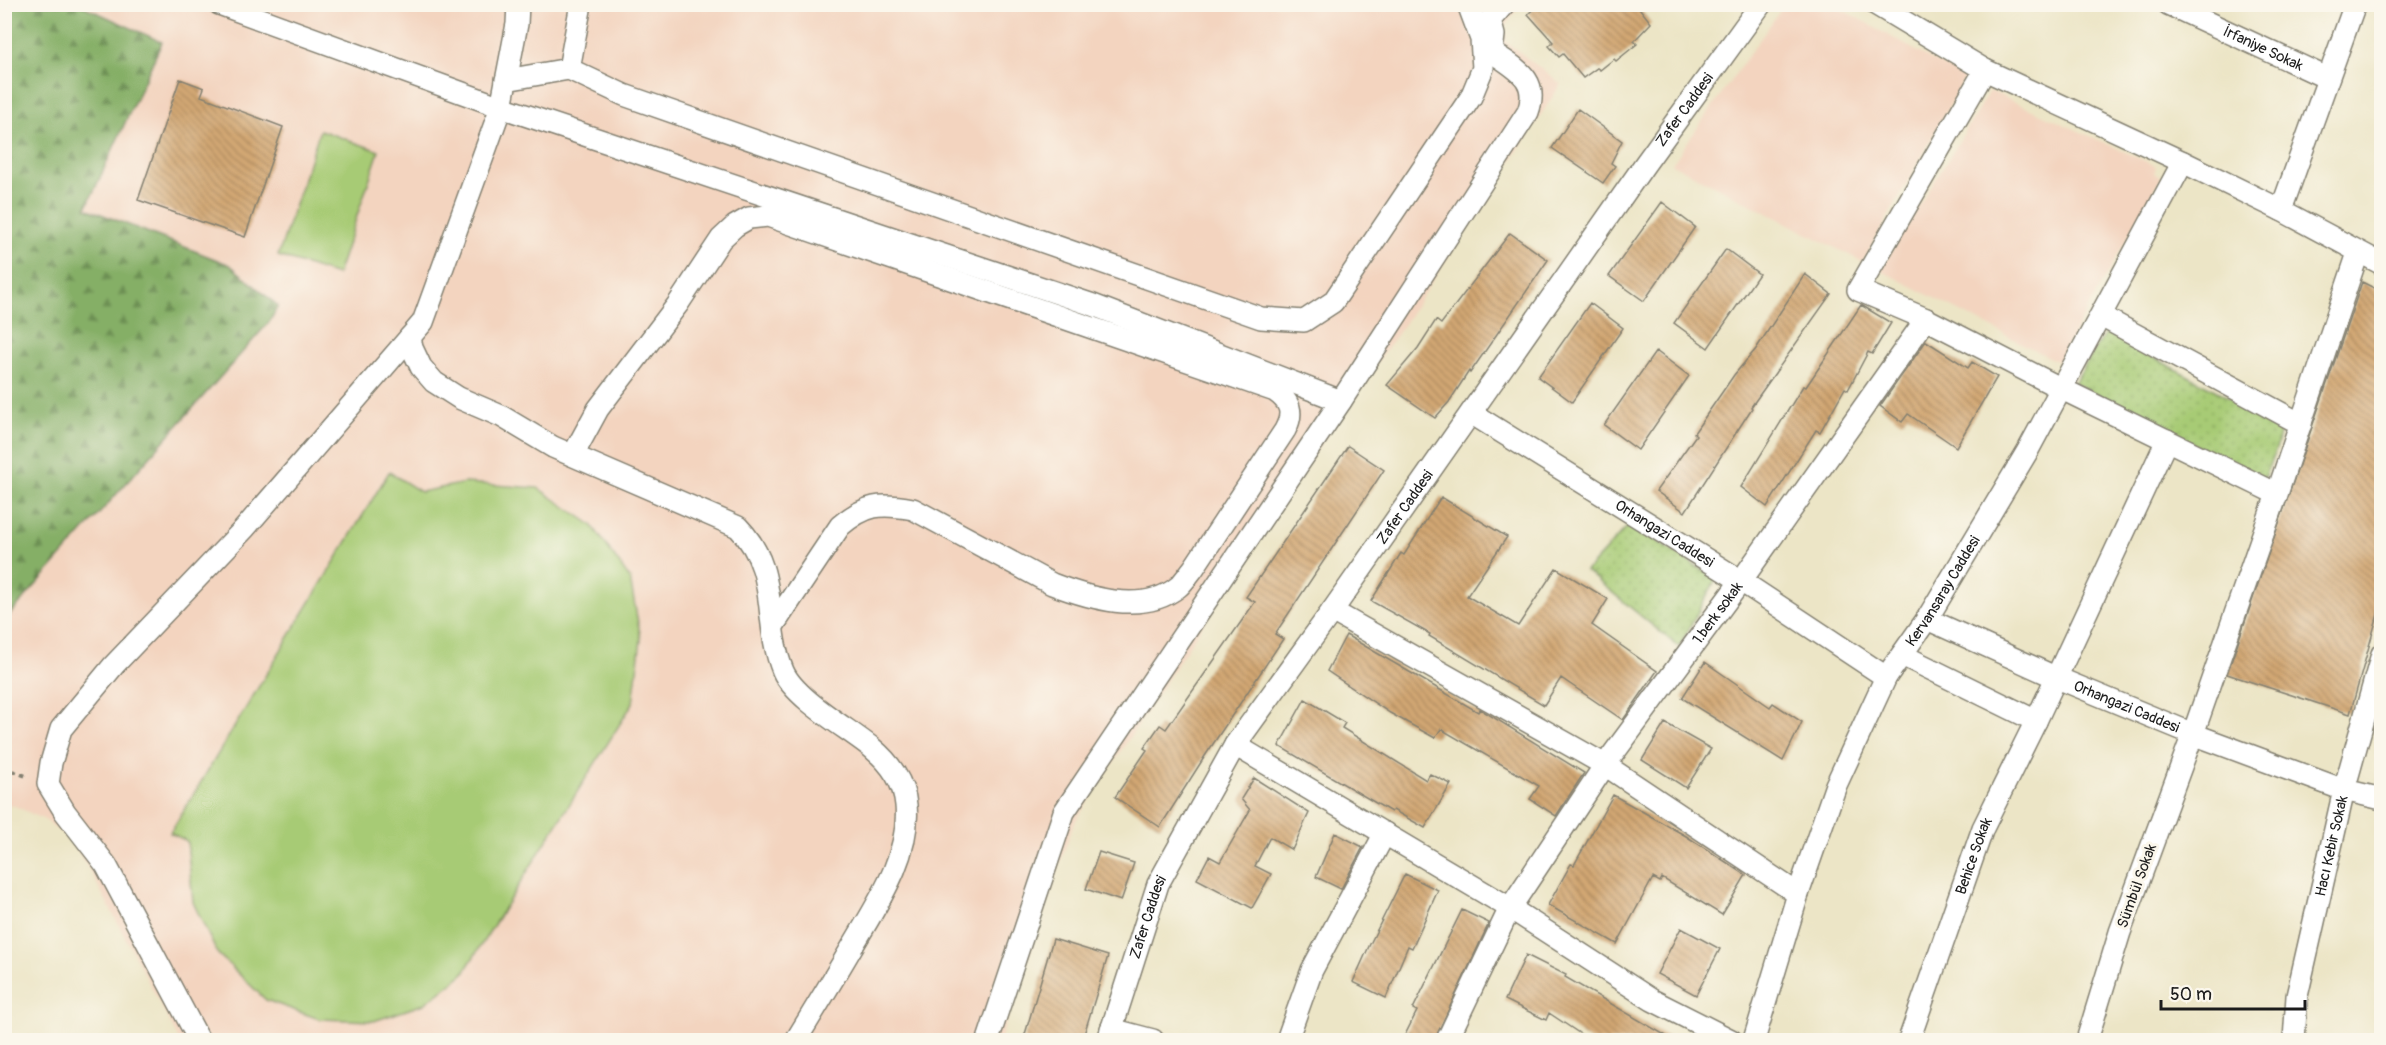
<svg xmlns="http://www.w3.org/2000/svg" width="2386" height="1045" font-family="Pangolin,sans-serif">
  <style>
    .built { fill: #f3d4bf }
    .green { fill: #a7cb74; stroke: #627448; stroke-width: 1.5 }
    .forest { fill: url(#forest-firs); stroke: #506641; stroke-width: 1.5 }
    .park { fill: url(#park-dots); stroke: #627448; stroke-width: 1.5 }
    .building { fill: url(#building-back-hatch) }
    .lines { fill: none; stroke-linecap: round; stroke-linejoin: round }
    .minor-casing { stroke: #848071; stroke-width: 24 }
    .path { stroke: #848071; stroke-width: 4; stroke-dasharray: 4.5 4.5; stroke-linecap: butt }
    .minor { stroke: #fff; stroke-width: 21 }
    .labels { text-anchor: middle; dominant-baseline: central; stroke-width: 6; stroke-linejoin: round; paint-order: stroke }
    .street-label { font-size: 15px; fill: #1c1c1c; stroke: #fbf7ec }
  </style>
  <defs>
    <pattern id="forest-firs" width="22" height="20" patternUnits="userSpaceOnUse" patternTransform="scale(1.5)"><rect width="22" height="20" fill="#85af66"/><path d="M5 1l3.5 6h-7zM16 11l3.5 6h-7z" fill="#6c8e53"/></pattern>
    <pattern id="park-dots" width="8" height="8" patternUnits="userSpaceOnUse" patternTransform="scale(1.5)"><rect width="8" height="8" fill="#a7cb74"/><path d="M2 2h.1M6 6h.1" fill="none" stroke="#8fae64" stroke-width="1.8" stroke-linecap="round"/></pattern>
    <pattern id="building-back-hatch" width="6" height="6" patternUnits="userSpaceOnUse" patternTransform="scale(1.5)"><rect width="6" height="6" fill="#d2a773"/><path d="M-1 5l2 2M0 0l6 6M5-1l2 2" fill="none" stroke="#aa875e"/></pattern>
  </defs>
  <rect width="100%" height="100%" fill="#fbf7ec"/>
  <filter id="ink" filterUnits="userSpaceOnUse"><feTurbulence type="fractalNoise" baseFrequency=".0167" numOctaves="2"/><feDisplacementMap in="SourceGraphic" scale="12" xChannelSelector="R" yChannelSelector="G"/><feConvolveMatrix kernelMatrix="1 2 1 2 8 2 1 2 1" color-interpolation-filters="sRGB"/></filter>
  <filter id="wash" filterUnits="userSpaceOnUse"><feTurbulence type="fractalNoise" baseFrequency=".008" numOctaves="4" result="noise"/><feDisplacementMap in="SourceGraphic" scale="24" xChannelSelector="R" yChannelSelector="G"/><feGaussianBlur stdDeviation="1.35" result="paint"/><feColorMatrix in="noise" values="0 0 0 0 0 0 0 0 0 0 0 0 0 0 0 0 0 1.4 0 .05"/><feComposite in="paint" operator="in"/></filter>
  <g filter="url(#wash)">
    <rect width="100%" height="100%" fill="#ece5c6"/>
    <path class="built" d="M4,5h1516l-15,21 1,16 55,42 -153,234 -102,147 -233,360 -73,215h-821l-87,-166 -20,-33 -27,-21 -32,-15h-8z
      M1784,5h50l131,73 -102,184 -191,-98z
      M1990,91l166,75 -2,7 7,5 -103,184 -178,-92z"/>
    <path class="green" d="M320,130l59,21 -42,124 -59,-19z
      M389,472l32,20 44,-9 73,5 54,37 38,54 11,60 -8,64 -170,271 -39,30 -50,17 -55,-2 -53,-19 -49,-47 -24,-51 -6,-61 -17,-8z"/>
    <path class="forest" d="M5,4l76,1 81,37 -76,166 144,57 48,41 -8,15 -265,299z"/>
    <path class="park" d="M2106,332l176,94 -6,23 -13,31 -189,-97z
      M1630,524l86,55 -37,68 -93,-76z"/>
    <g id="blocks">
      <path class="building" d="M1539,4h97l15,19 -17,18 3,3 -21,17 -2,-2 -14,11 -3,-2 -14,10 -20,-24 -4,3 -10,-11 4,-4 -25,-28z
        M180,79l24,9 -3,8 82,31 -38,110 -107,-37z
        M1578,109l44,32 -11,22 4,3 -12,17 -51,-35z
        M1662,202l33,25 -51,74 -35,-25z
        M1510,233l38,27 -78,113 -1,-2 -20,31 -14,16 -48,-33 31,-37 18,-28 5,4z
        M1726,249l33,25 -51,74 -34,-25z
        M1805,274l26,20 -80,113 1,1 -67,104 -29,-21 40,-56 -2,-2 40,-58 22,-26z
        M2362,282l20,10v308l-32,114 -123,-40z
        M1590,303l33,25 -51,74 -34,-25z
        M1861,305l30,18 -19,31 -4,-2 -20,38 -3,-2 -25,44 -4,-2 -49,77 -26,-20 62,-101 3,1z
        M1926,341l42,27 4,-6 25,15 -41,70 -48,-33 -6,8 -22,-16z
        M1656,351l33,25 -51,74 -34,-25z
        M1348,446l36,24 -109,164 8,5 -78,117 -45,71 -45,-30 32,-47 -3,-2 16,-23 6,4 89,-127 -9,-5z
        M1441,497l66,40 -40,59 51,30 38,-58 52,31 -16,26 65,46 -34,49 -62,-42 -17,27 -115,-69 1,-2 -59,-33 30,-48 3,2z
        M1346,635l132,77 2,-3 104,64 -28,43 -26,-17 9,-13 -98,-57 -6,9 -45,-25 -63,-42z
        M1705,662l65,45 3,-4 29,19 -19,39 -101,-63z
        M1305,699l40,24 -3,5 84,52 4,-6 21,10 -26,44 -32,-18 -2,2 -112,-66z
        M1665,723l46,26 -25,39 -44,-28z
        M1254,778l55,35 -17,37 -22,-13 -15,29 16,8 -19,34 -55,-29 12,-23 11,6 30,-52 -9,-11z
        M1613,795l73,41 60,39 -24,40 -60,-37 -2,4 -7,-4 -36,66 -69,-39 23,-41 3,1z
        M1335,833l28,14 -22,42 -25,-12z
        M1099,852l35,11 -13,38 -35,-12z
        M1405,874l33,16 -26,58 -4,-2 -22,52 -33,-16 17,-38z
        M1462,910l27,13 -55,118h-32l15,-30 -4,-2z
        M1681,928l39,21 -24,46 -39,-21z
        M1053,939l55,17 -26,85h-59z
        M1526,955l40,20 -1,2 110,64h-84l-42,-28 -3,7 -41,-20z"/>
    </g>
  </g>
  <g filter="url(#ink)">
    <use href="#blocks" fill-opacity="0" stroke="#848071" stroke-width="1.5"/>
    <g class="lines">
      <g class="minor-casing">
        <g id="minor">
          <path d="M219,4l282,103 592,198 248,96"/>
          <path d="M1875,4l110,66 198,92 98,48 101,54"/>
          <path id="s1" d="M2168,4l159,74"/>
          <path d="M569,69l12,-65"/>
          <path d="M1985,70l-127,220 68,29 136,70 215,105 81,-241"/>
          <path d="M506,80l63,-11 55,26 637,223 43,3 29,-19 138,-205 12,-29 -2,-29 -13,-35"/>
          <path d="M2281,210l74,-206"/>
          <path d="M2101,316l200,108"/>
          <path d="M410,337l2,11 9,19 13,15 25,16 42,18 52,31 185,80c43,44 24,94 45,144 12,28 66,58 89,77 17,14 32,34 34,57 5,51 -29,99 -54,142 -18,31 -37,62 -56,93"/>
          <path id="s2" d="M1471,413l270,168 145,96"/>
          <path d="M573,455l25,-46 80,-105 43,-65 14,-13 14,-8 19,-2 507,175c16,11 19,22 10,39l-92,139c-5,6 -10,14 -15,18 -35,28 -89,11 -126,-3l-139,-75c-33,-6 -47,-5 -73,17l-67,100"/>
          <path d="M2277,494l-84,240 151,56 38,9"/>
          <path d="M1332,611l273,154 193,129"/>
          <path id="s3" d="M1927,619l128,58 138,57 -73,198 -33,108"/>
          <path d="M1902,655l134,66"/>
          <path d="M1235,745l275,163 142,92 79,40"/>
          <path d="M1111,1029l42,11"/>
          <path d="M199,1040l-93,-175 -41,-53 -17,-28 3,-21 10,-34 53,-64 131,-137 178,-206 78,-215 16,-83 1,-20"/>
          <path d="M988,1040l76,-228 277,-411 187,-289c12,-33 -12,-43 -36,-60l2,-17 -4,-15 14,-16"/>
          <path id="s4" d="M1108,1040l50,-156 77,-139 97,-134 313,-447 116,-160"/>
          <path d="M1287,1040l25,-70 73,-137"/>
          <path id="s5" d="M1447,1040l63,-132 95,-143 136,-184 185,-262"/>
          <path id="s6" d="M1754,1040l44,-146 38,-109 50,-108 41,-58 100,-167 156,-290"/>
          <path id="s7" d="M1909,1040l74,-212 53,-107 131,-281"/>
          <path id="s8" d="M2294,1040l3,-44 47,-206 38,-136"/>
        </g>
      </g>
      <path class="path" d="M4,768l25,9"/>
      <use href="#minor" class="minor"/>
    </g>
  </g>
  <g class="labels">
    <g class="street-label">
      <text stroke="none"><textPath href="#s1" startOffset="105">İrfaniye Sokak</textPath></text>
      <text stroke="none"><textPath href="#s4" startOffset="1101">Zafer Caddesi</textPath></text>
      <text stroke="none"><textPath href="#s4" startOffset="615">Zafer Caddesi</textPath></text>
      <text stroke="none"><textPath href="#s2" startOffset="228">Orhangazi Caddesi</textPath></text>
      <text stroke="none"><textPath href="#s6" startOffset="490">Kervansaray Caddesi</textPath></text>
      <text stroke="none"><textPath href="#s5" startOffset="507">1.berk sokak</textPath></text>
      <text stroke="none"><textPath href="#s3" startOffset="218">Orhangazi Caddesi</textPath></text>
      <text stroke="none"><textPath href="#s8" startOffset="198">Hacı Kebir Sokak</textPath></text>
      <text stroke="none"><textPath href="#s7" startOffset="195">Behice Sokak</textPath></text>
      <text transform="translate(2137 886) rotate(-70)">Sümbül Sokak</text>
      <text stroke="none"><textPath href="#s4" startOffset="129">Zafer Caddesi</textPath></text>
    </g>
  </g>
  <rect width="2386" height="1045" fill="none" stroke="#fbf7ec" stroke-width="24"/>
  <path d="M2161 1000v9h144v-9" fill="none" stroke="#1c1c1c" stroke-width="3"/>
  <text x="2170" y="1000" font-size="18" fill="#1c1c1c" stroke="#fbf7ec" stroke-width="4.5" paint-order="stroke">50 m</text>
</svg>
